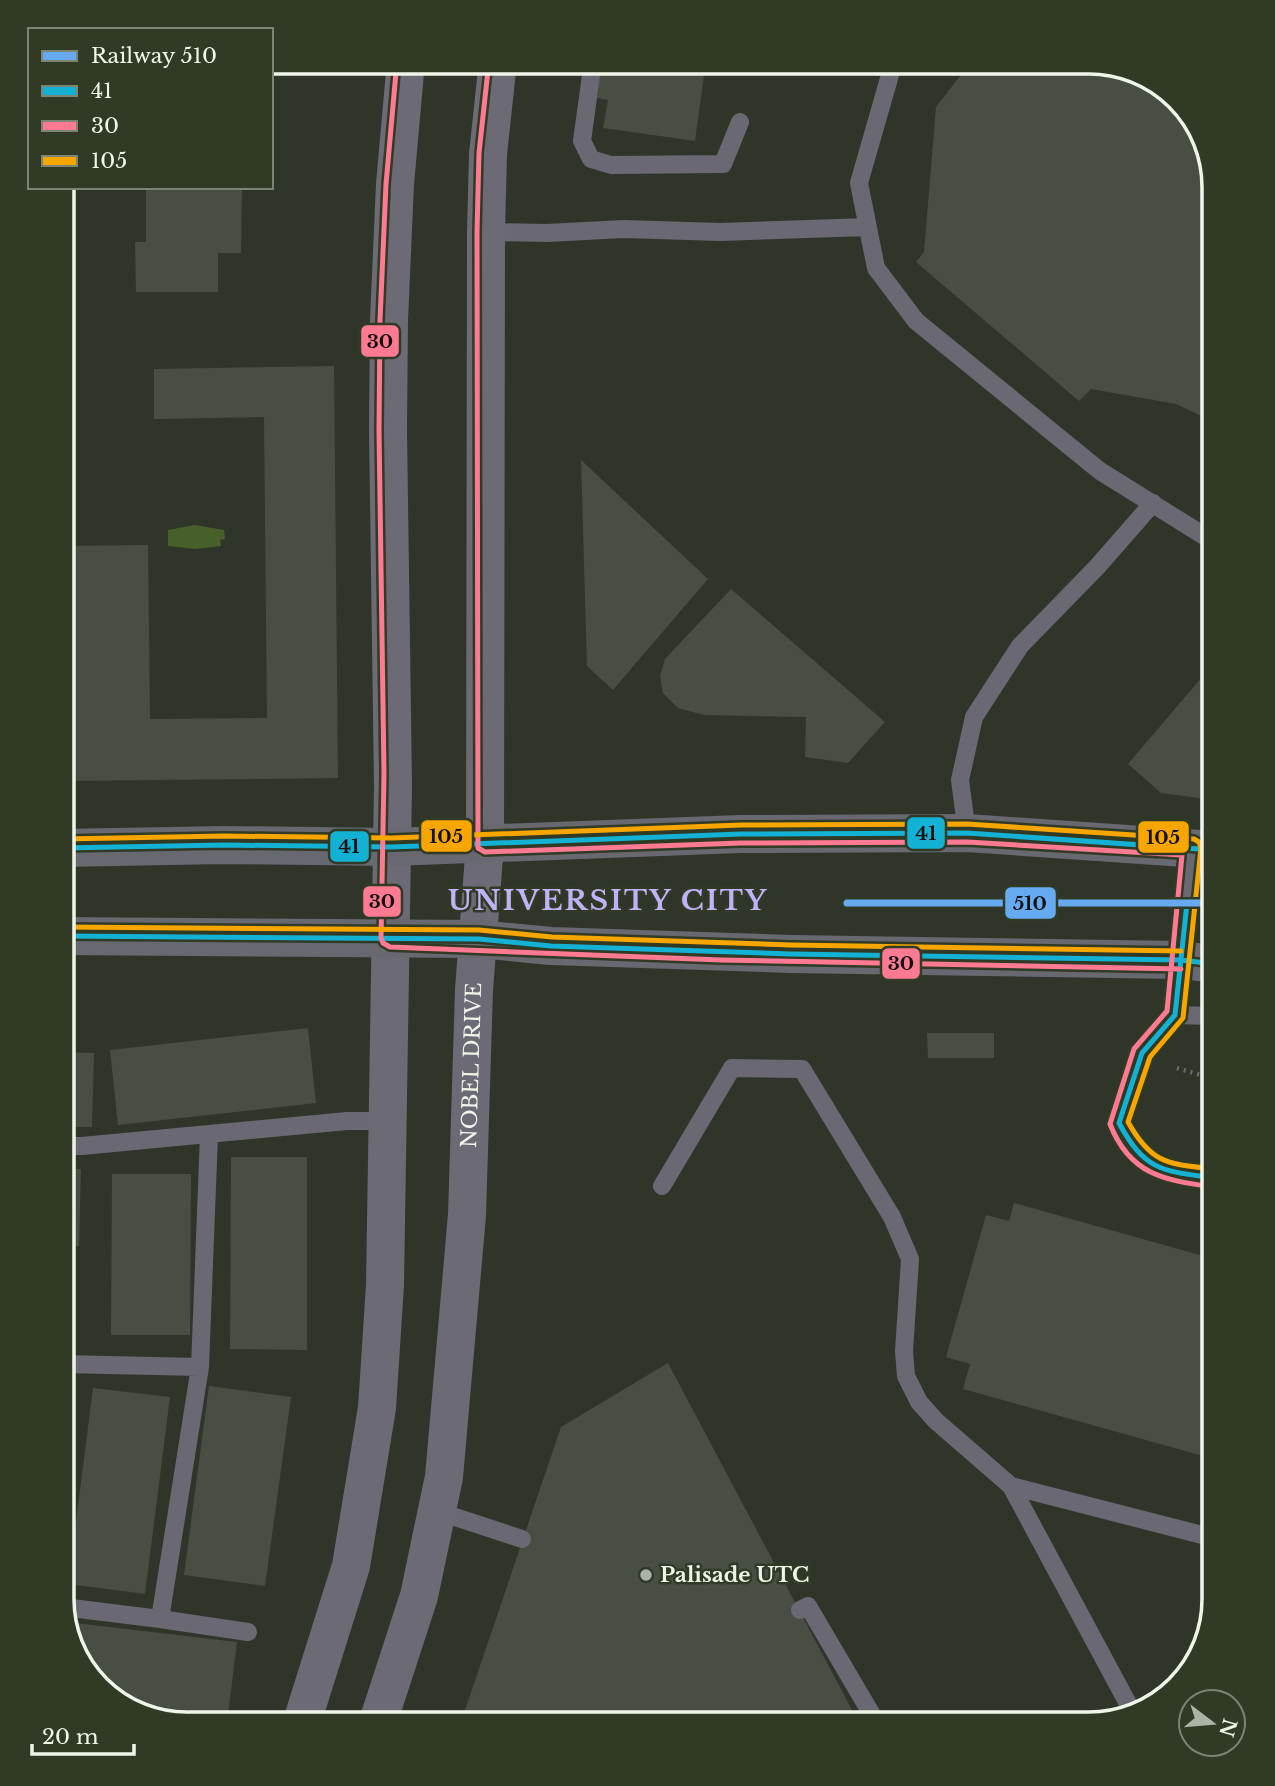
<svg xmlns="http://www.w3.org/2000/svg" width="1275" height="1786" font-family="'Libre Baskerville',serif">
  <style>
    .water { fill: #475f28 }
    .building { fill: #494e44 }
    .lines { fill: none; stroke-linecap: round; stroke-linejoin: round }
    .path { stroke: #6c6c70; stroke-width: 4.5; stroke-dasharray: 2 5; stroke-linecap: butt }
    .lane { stroke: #6a6873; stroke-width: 18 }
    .secondary { stroke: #6c6a75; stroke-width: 38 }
    .primary { stroke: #686871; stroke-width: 38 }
    .bus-1-casing { stroke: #303a25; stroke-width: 10 }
    .bus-2-casing { stroke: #303a25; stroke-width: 10 }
    .bus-3-casing { stroke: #303a25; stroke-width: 10 }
    .bus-1 { stroke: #13b2d5; stroke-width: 5 }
    .bus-2 { stroke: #fe7a93; stroke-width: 5 }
    .bus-3 { stroke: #f7a600; stroke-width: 5 }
    .rail-1-casing { stroke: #303a25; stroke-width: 12 }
    .rail-1 { stroke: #66abf1; stroke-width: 7 }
    .poi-dot { fill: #acb2a6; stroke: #303a25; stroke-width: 2.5 }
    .labels { text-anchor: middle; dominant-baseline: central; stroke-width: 5; stroke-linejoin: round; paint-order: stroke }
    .street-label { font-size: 21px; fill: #eff6e9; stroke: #303a25 }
    .poi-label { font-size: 21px; font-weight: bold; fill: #eff6e9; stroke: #303a25; text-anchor: start }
    .district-label { font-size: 28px; font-weight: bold; letter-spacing: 2px; fill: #c0b2f9; stroke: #303a25 }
    .rim { fill: none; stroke: #eff6e9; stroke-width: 3.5 }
    .line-badge { stroke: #303a25; stroke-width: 2.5 }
    .pale-badge-label { font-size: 19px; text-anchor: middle; font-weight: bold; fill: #111 }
  </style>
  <rect width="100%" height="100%" fill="#30352a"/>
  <path class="water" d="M195,525l29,5 1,9 -5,1 1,6 -26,3 -27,-3v-16z"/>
  <path class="building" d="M602,61h104l-11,80 -92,-13 5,-28 -11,-2z
    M961,61h135l50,15 51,47 17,63v236l-38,-18 -85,-15 -12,12 -163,-139 8,-10 12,-145 31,-40z
    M146,187h96l-1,66h-23v39h-82l-1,-50h11z
    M334,366l4,412 -277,3v-235l87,-1 2,174 117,-1 -3,-301 -110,2v-50z
    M581,460l127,119 -95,111 -26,-24z
    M731,589l154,133 -37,41 -43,-6 1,-40 -102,-2 -26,-7 -15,-15 -3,-17 5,-17z
    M1214,663v137l-53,-7 -33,-29z
    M308,1028l8,75 -198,22 -8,-75z
    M927,1033h67v25h-66z
    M61,1052l33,1 -2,74h-31z
    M231,1157h76v193l-77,-1z
    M61,1169h20l-2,77h-18z
    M112,1174h79l-1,161h-79z
    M1014,1203l200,56v200l-251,-70 7,-25 -24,-7 40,-142 23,6z
    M668,1363l192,362h-400l101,-298z
    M209,1386l82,11 -26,189 -81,-11z
    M93,1388l77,9 -25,197 -77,-10z
    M67,1622l170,20 -9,73 -111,-13 -39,-39z"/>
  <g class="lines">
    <path class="path" d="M1177,1068l37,11"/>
    <path class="lane" d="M593,61l-11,80 9,18 20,6 112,-1 17,-42
      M894,61l-35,122 17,85 40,53 184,150 114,71
      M486,232l61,1 77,-4 96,3 148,-5
      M967,833l-7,-53 14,-63 46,-71 77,-79 56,-64
      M1192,847l-17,168 -33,38 -23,70c25,51 43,48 95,55
      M1175,1015l39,1
      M61,1146h21l265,-25h41
      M662,1186l70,-118 70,1 90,148 18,42 -6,92 2,25 13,26 17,19 75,65 122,227
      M61,1364l139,3
      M1011,1486l203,52
      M437,1511l85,28
      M63,1607l97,12 40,-252 9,-232
      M800,1610l8,-4 70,119
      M160,1619l88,13"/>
    <g class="secondary">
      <path d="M301,1725l50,-159 26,-158 8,-123 8,-499 -5,-356 1,-110 6,-136 11,-123"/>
      <path id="s1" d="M377,1725l42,-129 25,-119 23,-262 7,-225 11,-147 1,-611 2,-78 10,-93"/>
    </g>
    <path class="primary" d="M61,848l163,-3 168,2 349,-13 226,-1 247,17
      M61,936l418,3 72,7 240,8 390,6 33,4"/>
    <g class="bus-1-casing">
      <path id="bus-1" d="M61,848l163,-3 168,2 349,-13 226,-1 247,17
        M1187,903l-12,112 -33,38 -23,70c26,48 43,48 95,55
        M61,936l418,3 72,7 240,8 390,6 33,4"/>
    </g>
    <g class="bus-2-casing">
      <path id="bus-2" d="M397,61l-11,123 -6,136 -1,110 5,344 -3,164 2,5 7,4 331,13 460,9
        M489,61l-10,92 -2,79 1,616 7,4 256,-9 226,-1 215,13 -15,156 -33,38 -24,75c20,51 54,56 103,63"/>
    </g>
    <g class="bus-3-casing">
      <path id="bus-3" d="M61,839l163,-3 168,2 349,-13 226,-1 227,15 5,3 2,6 -18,170 -33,39 -22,65c24,43 41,42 86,47
        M61,927l418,3 73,7 239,8 390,6"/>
    </g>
    <use href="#bus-1" class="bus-1"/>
    <use href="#bus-2" class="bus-2"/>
    <use href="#bus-3" class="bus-3"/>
    <g class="rail-1-casing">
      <path id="rail-1" d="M847,903h367"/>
    </g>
    <use href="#rail-1" class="rail-1"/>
  </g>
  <circle class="poi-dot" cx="646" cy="1575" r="7"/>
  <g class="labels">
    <g class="street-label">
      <text stroke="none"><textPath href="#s1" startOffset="670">NOBEL DRIVE</textPath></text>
    </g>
    <g class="poi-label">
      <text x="660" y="1575">Palisade UTC</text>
    </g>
    <g class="district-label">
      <text x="608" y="900">UNIVERSITY CITY</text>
    </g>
  </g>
  <path d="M0 0H1275V1786H0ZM187 74H1089A113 113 0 0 1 1202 187V1599A113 113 0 0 1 1089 1712H187A113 113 0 0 1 74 1599V187A113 113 0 0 1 187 74Z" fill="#303a25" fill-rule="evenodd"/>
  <path class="rim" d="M187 74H1089A113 113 0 0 1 1202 187V1599A113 113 0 0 1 1089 1712H187A113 113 0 0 1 74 1599V187A113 113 0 0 1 187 74Z"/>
  <g class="line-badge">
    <rect x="360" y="324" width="40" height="34" rx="7" fill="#fe7a93"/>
    <rect x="906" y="816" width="40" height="34" rx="7" fill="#13b2d5"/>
    <rect x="420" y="819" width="53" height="34" rx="7" fill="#f7a600"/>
    <rect x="1137" y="820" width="53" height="34" rx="7" fill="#f7a600"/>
    <rect x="329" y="830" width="41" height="33" rx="7" fill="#13b2d5"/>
    <rect x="362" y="885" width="40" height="33" rx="7" fill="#fe7a93"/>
    <rect x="1004" y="886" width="53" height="34" rx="7" fill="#66abf1"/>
    <rect x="881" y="947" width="40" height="33" rx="7" fill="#fe7a93"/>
  </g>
  <g class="pale-badge-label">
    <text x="380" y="348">30</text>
    <text x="926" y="840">41</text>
    <text x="446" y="843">105</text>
    <text x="1163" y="844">105</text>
    <text x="349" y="853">41</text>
    <text x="382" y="908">30</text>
    <text x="1030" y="910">510</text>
    <text x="901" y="970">30</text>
  </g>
  <rect x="28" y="28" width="245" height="161" fill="#303a25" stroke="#7c8573" stroke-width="2"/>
  <rect x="42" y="51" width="35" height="10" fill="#66abf1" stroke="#7c8573" stroke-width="2"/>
  <text x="91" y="63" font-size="21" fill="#eff6e9">Railway 510</text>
  <rect x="42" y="86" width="35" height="10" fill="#13b2d5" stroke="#7c8573" stroke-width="2"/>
  <text x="91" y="98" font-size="21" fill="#eff6e9">41</text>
  <rect x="42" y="121" width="35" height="10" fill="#fe7a93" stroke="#7c8573" stroke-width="2"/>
  <text x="91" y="133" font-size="21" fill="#eff6e9">30</text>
  <rect x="42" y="156" width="35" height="10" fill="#f7a600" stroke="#7c8573" stroke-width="2"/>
  <text x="91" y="168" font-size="21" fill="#eff6e9">105</text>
  <g transform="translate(1212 1723) rotate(106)"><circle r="33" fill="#303a25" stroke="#7c8573" stroke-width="2"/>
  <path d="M0-5L12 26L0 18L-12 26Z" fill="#acb2a6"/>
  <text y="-10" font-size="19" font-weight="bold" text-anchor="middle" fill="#eff6e9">N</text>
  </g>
  <path d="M32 1744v10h102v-10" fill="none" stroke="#eff6e9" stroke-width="3.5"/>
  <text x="42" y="1744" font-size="21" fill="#eff6e9" stroke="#303a25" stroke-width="5" paint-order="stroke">20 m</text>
</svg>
